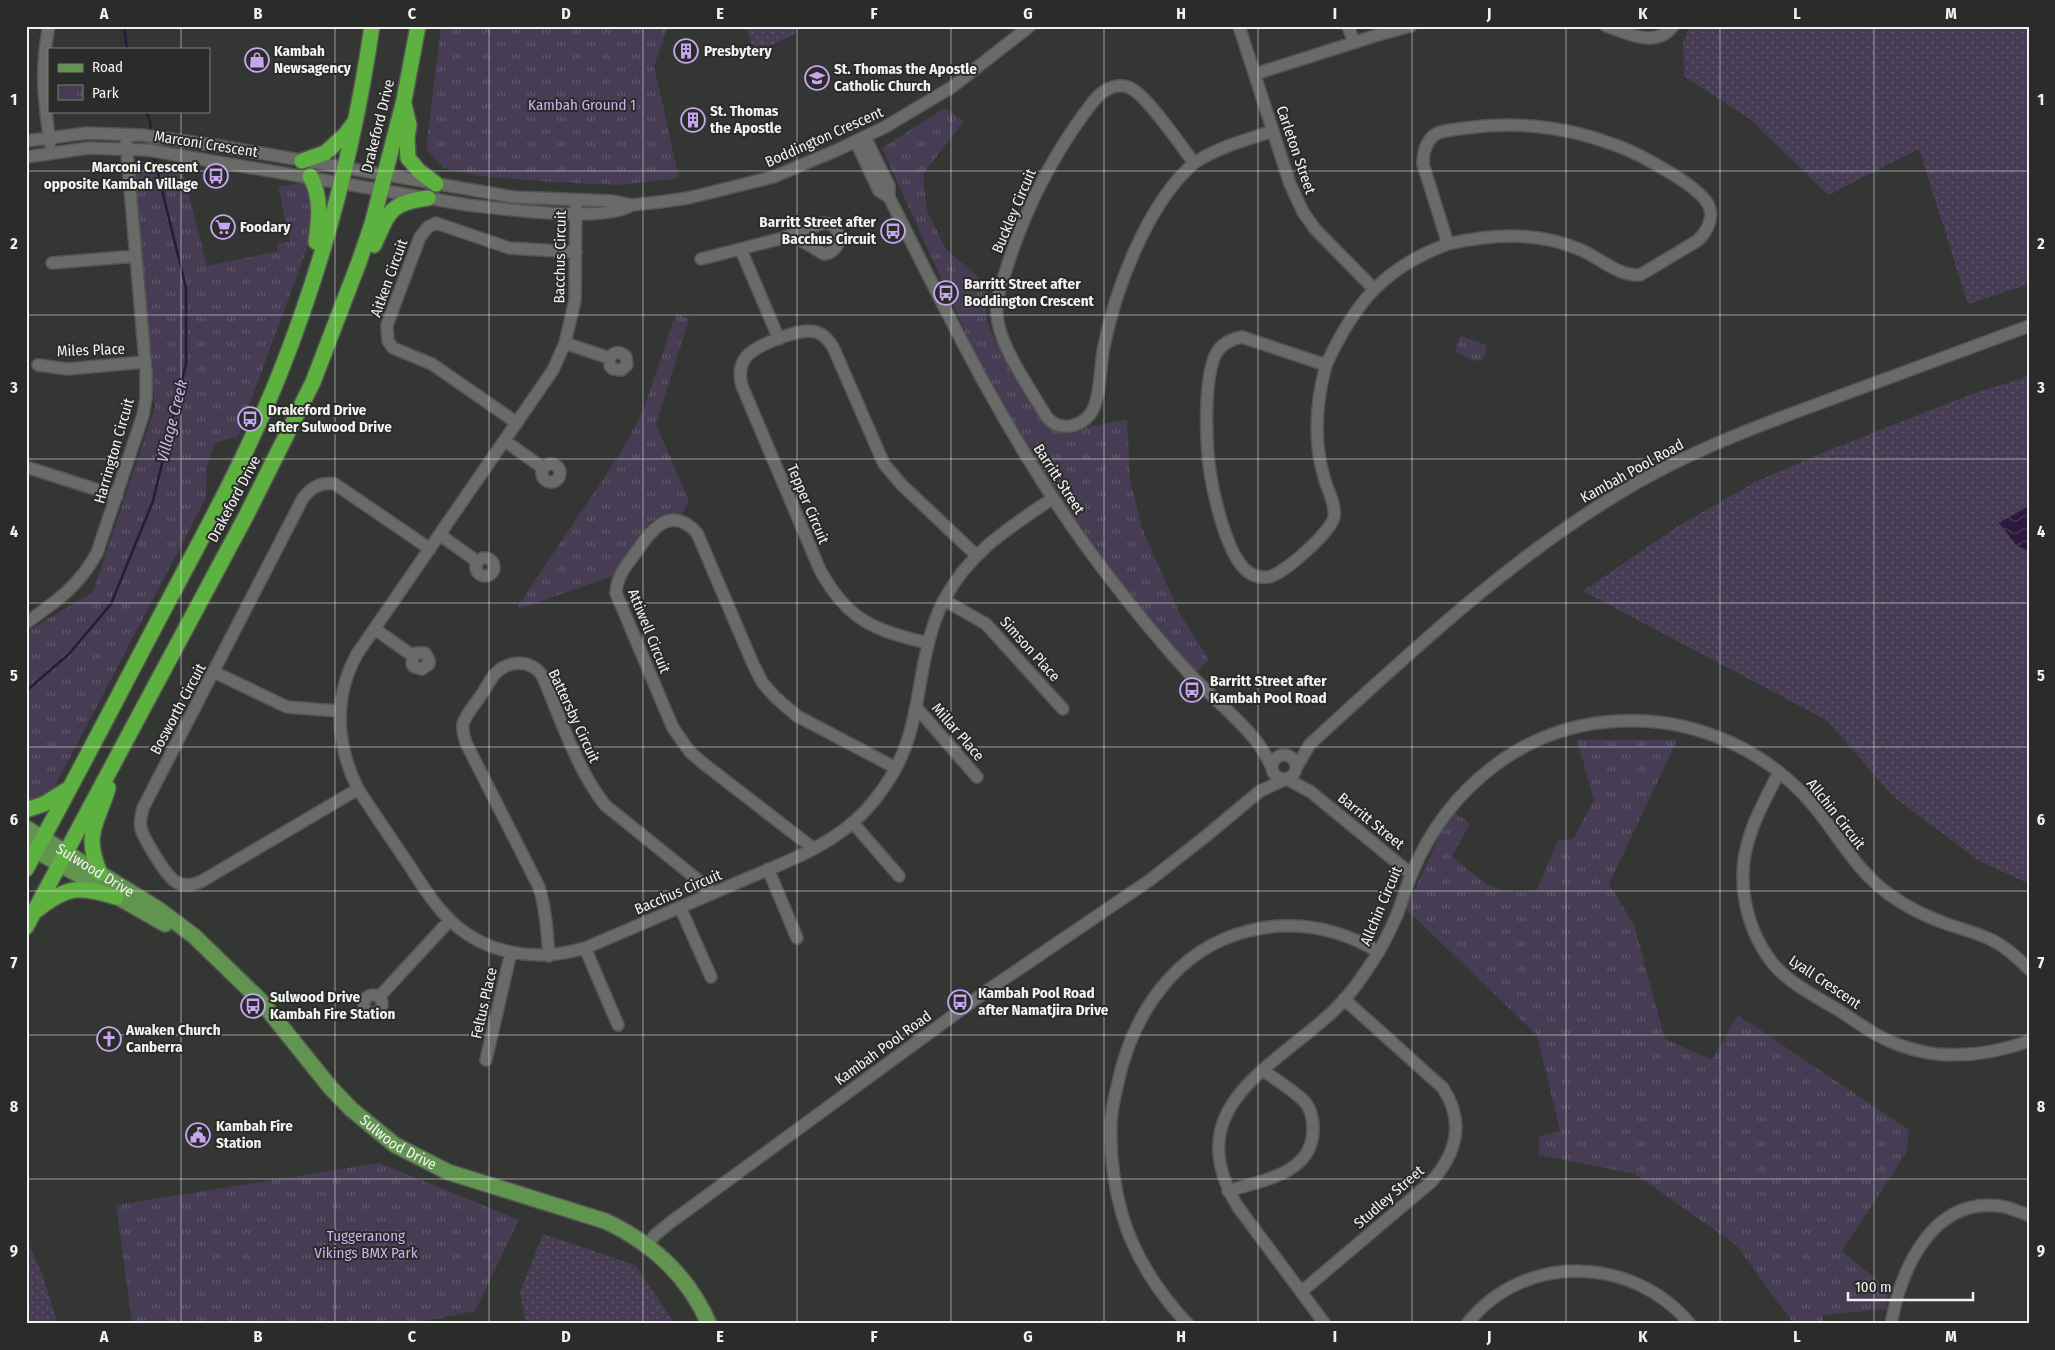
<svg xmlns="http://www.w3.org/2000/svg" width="2055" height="1350" font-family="'Fira Sans Condensed',sans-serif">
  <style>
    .grass { fill: url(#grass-dots) }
    .park { fill: url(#park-tufts) }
    .water { fill: url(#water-waves) }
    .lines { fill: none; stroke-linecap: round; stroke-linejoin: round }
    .stream { stroke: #2b193c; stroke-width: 2.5 }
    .minor-casing { stroke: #545553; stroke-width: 14 }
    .major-casing { stroke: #545553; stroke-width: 18 }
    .highway-casing { stroke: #545553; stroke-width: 18 }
    .minor { stroke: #686b67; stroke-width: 11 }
    .major { stroke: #61954f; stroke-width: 15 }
    .highway { stroke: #5db13f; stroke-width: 15 }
    .grid { fill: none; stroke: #f2f3f1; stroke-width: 1; stroke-opacity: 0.55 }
    .labels { text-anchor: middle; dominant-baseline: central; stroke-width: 4; stroke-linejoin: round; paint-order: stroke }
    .poi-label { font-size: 15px; font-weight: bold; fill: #f2f3f1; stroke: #2a2c2a; text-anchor: start }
    .park-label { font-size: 15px; fill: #ceb0f1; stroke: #2a2c2a }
    .street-label { font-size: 15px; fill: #f2f3f1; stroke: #2a2c2a }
    .water-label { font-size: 16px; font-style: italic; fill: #d1b3f5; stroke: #2a2c2a }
    .neatline { fill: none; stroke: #f2f3f1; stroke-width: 2 }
    .grid-label { font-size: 16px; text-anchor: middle; font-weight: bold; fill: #f2f3f1 }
  </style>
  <defs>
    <pattern id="grass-dots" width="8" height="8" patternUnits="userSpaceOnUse" patternTransform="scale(1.25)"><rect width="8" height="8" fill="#463c53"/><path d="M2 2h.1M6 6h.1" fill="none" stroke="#61596c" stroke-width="1.8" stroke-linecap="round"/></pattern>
    <pattern id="park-tufts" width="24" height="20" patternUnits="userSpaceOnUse" patternTransform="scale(1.25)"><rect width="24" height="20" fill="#463c53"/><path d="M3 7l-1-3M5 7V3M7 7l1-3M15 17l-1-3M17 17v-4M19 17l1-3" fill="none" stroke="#61596c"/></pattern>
    <pattern id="water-waves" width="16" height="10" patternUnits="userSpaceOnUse" patternTransform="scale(1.25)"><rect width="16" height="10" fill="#2b193c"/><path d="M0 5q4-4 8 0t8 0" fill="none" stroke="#4a3b59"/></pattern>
  </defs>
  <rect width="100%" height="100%" fill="#343634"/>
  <path class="grass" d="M746,26h48l3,7 -30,14 -11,1 -5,-5z
    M1690,26h339v258l-61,20 -49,-155 -91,46 -77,-75 -67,-44 -1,-34z
    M2029,376v508l-51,-24 -84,-63 -68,-77 -243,-129 95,-65 79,-45 77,-33 138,-54z
    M543,1234l92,31 40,59h-149l-6,-32z
    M26,1239l15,32 17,53h-32z"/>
  <path class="park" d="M441,26h227l-14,40 25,112 -61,7 -65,-3 -74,-6 -35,-8 -18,-19z
    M945,108l19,13 -41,53 4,37 19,38 30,26 11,17 -1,24 6,18 50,89 27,8 58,-12 3,59 12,50 37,84 30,48 -14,13 -66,-75 -74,-102 -52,-81 -121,-267z
    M160,163l20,5 4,7 23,91 71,-15 -1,-7 13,-3 -12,-54 29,-5 5,6 2,41 -76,207 -23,7 -8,23 -1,32 -151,288 -7,10 -22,12v-176l67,-40 62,-185 -22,-238 6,-5z
    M676,313l13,6 -33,105 33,77 -9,17 -29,3 -39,55 -90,32 -4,-2 102,-152 23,-43z
    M1460,336l27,9 -4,16 -12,-1 -14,-8 -2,-1z
    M1577,740h100l-68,144 25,41 31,114 47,21 26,-45 171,115 -3,23 -64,98 47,39 -3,19 -64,6 2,9h-30l-58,-79 -101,-71 -96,-19v-19l21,-5 -23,-96 -131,-126 45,-99 19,14 -18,32c29,24 44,43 85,34l21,-50 15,-1 21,-39z
    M379,1163l140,57 -44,91 -65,13h-278l-16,-119z"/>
  <path class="water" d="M2029,506v45l-12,-5 -18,-23z"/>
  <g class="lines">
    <path class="stream" d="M124,26l3,23
      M146,111l4,10 1,12
      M26,691l43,-37 42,-50 42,-103 33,-137v-76l-33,-135"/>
    <g class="minor-casing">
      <path id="minor" d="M49,26c-9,42 -5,75 1,117
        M1239,26l51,158 13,28 12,17 59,60
        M1348,26l6,17
        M1606,26c21,7 50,23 67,0
        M1255,74l126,-40 30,-8
        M865,137l24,49v11c60,121 119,242 199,352 31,42 64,84 100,123 22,24 49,44 69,70 6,7 10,17 15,25
        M26,141l61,-8 54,2 73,10 299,52 98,4 21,4 28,-3 28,-4 85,-21 62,-26 50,-24 67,-40 78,-61
        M856,142l23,49 10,6
        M26,157l63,-9 59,2 320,55c36,4 135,18 164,0
        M1194,163c-46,40 -78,124 -90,183 -4,18 -3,52 -13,67 -11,15 -33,19 -45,3 -16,-28 -47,-70 -49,-101 -1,-16 4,-30 9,-45 17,-55 43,-108 77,-155 6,-7 12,-18 20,-23 7,-5 16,-8 25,-5 17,5 53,59 66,76 24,-16 52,-23 79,-32
        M576,201l-1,99 -10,43 -12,27 -196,284c-24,44 -21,91 1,135 17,26 34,51 51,76 11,17 22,35 36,50 36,39 89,48 140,33 50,-21 100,-43 149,-64 46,-20 97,-36 132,-74 19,-21 35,-47 43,-74 13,-44 13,-94 35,-136 26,-49 65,-72 109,-102
        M741,250l38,89
        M701,259l82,-21 40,-15 7,1 5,3 5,12c-3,9 -7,14 -16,15l-27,-16h-14
        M52,263l84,-7
        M565,343l44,15c5,-7 11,-7 17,-1l1,8 -6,5 -8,-1 -3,-3 -1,-8
        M38,365l29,4 78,-7
        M1326,365c-10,37 -13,75 -2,112 3,13 12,26 10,40 -3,15 -51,58 -66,60 -8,1 -15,-1 -21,-6 -20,-16 -33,-74 -37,-99 -4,-27 -7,-96 7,-120 6,-9 14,-13 25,-15l84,28c28,-61 58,-98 122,-121l-25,-80c0,-11 2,-20 10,-28 9,-7 22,-6 33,-8 27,-4 56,-4 83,0 22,3 42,8 63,16 22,7 85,40 96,60 7,13 -1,28 -11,37l-57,34c-22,1 -40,-17 -59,-25 -43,-19 -88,-16 -133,-6
        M517,423l-85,-59 -39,-16 -5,-7 -1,-16 33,-88 8,-10 8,-4 73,25 67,4
        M505,441l38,27
        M542 473a9 9 0 1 1 18 0a9 9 0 1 1-18 0Z
        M26,467l91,29
        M440,535l38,27
        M476 567a9 9 0 1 1 18 0a9 9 0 1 1-18 0Z
        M944,600l42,24 77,85
        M26,623c32,-23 52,-36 71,-70l46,-138 3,-17v-26l-20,-229
        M375,629l38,27 3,-3h9l4,7v4l-7,5 -8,-2 -2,-3 1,-8
        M928,643c-54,-13 -80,-22 -108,-73l-78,-184c-3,-11 -3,-21 5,-30 10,-11 54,-29 69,-24 8,2 13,9 17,15l51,117 18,21 74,70
        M214,672l73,35 52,4
        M916,707l61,70
        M1272 767a12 12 0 1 1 24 0a12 12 0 1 1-24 0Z
        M1296,768l14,-24c98,-89 194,-181 308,-250 68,-42 142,-69 216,-96 65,-24 130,-48 195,-72
        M1779,772c-17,34 -37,67 -36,106 0,27 9,56 25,79 16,24 47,39 72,54 15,10 31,22 49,30 14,6 31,11 47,13 32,3 63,-2 93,-13
        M1287,779l24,13 100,82
        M358,789l-156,92c-9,4 -18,6 -26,1 -10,-6 -29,-39 -34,-50 -3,-8 -1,-15 1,-24l160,-310c9,-11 17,-16 32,-14l95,65
        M853,823l46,53
        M814,849l-110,-85 -14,-12 -17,-24 -57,-135c1,-16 9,-26 18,-38 16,-23 35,-52 63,-22l56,131 9,18 13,15 22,19 99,52
        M768,869l29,69
        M680,907l31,70
        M585,948l33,77
        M549,956c-2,-24 -3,-46 -10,-69l-73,-144c-2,-7 -4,-12 -3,-19 3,-10 11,-19 17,-27 5,-7 9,-16 15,-23 13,-14 35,-15 47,1 19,44 34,93 63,130l109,88
        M364 1004a9 9 0 1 1 18 0a9 9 0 1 1-18 0Z
        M379,997l71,-77
        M486,1060l25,-108
        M1228,1191c34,-11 86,-17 85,-63 0,-10 -3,-21 -10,-28 -12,-11 -27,-20 -40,-30
        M648,1245l7,-10 16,-13 317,-232 162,-110 56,-44 54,-45 26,-12
        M1301,1292l130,-110c26,-29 34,-60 12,-94l-99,-89
        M1188,1324c-29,-30 -55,-70 -66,-110 -8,-28 -12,-60 -11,-90 0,-12 3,-25 6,-37 14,-71 58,-138 131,-156 47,-12 90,-3 131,21
        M1325,1324l-87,-117c-56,-93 21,-132 83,-185 16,-13 31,-30 43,-48 13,-18 23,-36 32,-57 6,-14 10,-30 16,-44 36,-86 113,-148 207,-152 76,-4 150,29 198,89 24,30 40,61 73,85 17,12 37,22 57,29 15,5 30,9 45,16 14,7 26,18 37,29
        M1467,1324c56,-72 166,-69 223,0
        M1891,1324c10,-55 41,-126 108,-118 10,1 20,6 30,9"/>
    </g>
    <g class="major-casing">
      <g id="major">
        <path id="s1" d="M26,828l132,81 36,27 66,64 70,87 21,22 44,36 53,27 157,49c47,22 83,54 104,103"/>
        <path d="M26,845l139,79"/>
      </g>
    </g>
    <g class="highway-casing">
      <path id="highway" d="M404,104l5,21 -2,13 1,20 11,13 17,13
        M302,161l23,-8 20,-18 9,-12
        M310,176c12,21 9,44 6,66
        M374,245c15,-33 15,-42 54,-47
        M26,810l18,-6 24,-15
        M26,869c47,-85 91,-171 136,-256 42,-79 85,-157 118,-240 44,-111 75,-229 92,-347
        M100,873c-17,-40 -3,-48 8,-85
        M37,910c31,-25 43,-24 79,-13
        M26,927l220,-411 67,-134 46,-120 13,-38 32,-124 14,-74"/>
    </g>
    <use href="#minor" class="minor"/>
    <use href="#major" class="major"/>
    <use href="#highway" class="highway"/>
  </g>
  <path class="grid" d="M181,26v23M335,26v1298M489,26v1298M643,26v1298M797,26v1298M951,26v1298M1104,26v1298M1258,26v1298M1412,26v1298M1566,26v1298M1720,26v1298M1874,26v1298M181,111v1213M26,171h2003M26,315h2003M26,459h2003M26,603h2003M26,747h2003M26,891h2003M26,1035h2003M26,1179h2003"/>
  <defs>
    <g id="building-ring" transform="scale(1.25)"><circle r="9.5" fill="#2a2c2a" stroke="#c8a6ef" stroke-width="1.5"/><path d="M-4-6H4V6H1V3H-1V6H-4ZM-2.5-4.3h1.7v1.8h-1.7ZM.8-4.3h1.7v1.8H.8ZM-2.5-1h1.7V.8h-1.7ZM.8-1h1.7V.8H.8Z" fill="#c8a6ef"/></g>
    <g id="shop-ring" transform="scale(1.25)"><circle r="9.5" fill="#2a2c2a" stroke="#c8a6ef" stroke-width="1.5"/><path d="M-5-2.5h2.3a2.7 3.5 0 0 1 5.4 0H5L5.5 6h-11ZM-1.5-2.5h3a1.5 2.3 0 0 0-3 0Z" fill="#c8a6ef"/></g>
    <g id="school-ring" transform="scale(1.25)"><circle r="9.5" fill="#2a2c2a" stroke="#c8a6ef" stroke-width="1.5"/><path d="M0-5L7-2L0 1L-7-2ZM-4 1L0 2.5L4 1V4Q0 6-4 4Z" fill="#c8a6ef"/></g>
    <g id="bus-ring" transform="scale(1.25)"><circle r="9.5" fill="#2a2c2a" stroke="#c8a6ef" stroke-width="1.5"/><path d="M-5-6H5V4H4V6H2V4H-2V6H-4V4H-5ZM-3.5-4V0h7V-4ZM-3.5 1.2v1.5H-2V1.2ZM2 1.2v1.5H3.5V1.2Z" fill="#c8a6ef"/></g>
    <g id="supermarket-ring" transform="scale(1.25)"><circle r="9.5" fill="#2a2c2a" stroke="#c8a6ef" stroke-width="1.5"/><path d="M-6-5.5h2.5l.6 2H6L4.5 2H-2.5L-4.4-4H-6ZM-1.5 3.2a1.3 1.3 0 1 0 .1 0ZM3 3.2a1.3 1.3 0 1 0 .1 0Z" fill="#c8a6ef"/></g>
    <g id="church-ring" transform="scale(1.25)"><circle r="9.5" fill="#2a2c2a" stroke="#c8a6ef" stroke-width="1.5"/><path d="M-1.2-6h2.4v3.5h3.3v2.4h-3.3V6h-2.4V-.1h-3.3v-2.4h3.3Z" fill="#c8a6ef"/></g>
    <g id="civic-ring" transform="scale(1.25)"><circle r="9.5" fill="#2a2c2a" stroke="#c8a6ef" stroke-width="1.5"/><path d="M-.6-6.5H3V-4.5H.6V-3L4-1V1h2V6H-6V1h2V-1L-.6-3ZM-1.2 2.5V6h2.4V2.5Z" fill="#c8a6ef"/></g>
  </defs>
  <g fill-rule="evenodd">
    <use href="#building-ring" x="686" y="51"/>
    <use href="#shop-ring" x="257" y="60"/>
    <use href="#school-ring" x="817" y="78"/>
    <use href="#building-ring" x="693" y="120"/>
    <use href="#bus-ring" x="216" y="176"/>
    <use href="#supermarket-ring" x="223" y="227"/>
    <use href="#bus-ring" x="893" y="231"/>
    <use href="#bus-ring" x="946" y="293"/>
    <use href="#bus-ring" x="250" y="419"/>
    <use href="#bus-ring" x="1192" y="690"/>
    <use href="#bus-ring" x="960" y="1002"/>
    <use href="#bus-ring" x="253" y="1006"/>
    <use href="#church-ring" x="109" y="1039"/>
    <use href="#civic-ring" x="198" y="1135"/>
  </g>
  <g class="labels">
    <g class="poi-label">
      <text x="274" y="51">Kambah<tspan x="274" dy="17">Newsagency</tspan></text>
      <text x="704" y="51">Presbytery</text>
      <text x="834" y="69">St. Thomas the Apostle<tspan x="834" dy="17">Catholic Church</tspan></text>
      <text x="710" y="111">St. Thomas<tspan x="710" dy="17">the Apostle</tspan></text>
      <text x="198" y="167" text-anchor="end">Marconi Crescent<tspan x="198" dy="17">opposite Kambah Village</tspan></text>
      <text x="876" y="222" text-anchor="end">Barritt Street after<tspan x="876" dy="17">Bacchus Circuit</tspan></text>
      <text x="240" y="227">Foodary</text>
      <text x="964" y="284">Barritt Street after<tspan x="964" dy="17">Boddington Crescent</tspan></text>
      <text x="268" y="410">Drakeford Drive<tspan x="268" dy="17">after Sulwood Drive</tspan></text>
      <text x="1210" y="681">Barritt Street after<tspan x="1210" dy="17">Kambah Pool Road</tspan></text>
      <text x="978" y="993">Kambah Pool Road<tspan x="978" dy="17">after Namatjira Drive</tspan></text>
      <text x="270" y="997">Sulwood Drive<tspan x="270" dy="17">Kambah Fire Station</tspan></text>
      <text x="126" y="1030">Awaken Church<tspan x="126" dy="17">Canberra</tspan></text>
      <text x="216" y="1126">Kambah Fire<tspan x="216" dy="17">Station</tspan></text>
    </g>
    <g class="park-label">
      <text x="582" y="105">Kambah Ground 1</text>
      <text x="366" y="1236">Tuggeranong<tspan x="366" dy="17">Vikings BMX Park</tspan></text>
    </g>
    <g class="street-label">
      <text transform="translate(378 126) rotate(-76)">Drakeford Drive</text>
      <text transform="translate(824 137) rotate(-24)">Boddington Crescent</text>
      <text transform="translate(206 144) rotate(9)">Marconi Crescent</text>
      <text transform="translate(1296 150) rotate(71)">Carleton Street</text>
      <text transform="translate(1014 211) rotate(-67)">Buckley Circuit</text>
      <text transform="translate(560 257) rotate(-89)">Bacchus Circuit</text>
      <text transform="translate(389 278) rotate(-70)">Aitken Circuit</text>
      <text transform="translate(91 350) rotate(-2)">Miles Place</text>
      <text transform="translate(114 451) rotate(-74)">Harrington Circuit</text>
      <text transform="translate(1632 471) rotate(-29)">Kambah Pool Road</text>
      <text transform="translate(1059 479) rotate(57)">Barritt Street</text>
      <text transform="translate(234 499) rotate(-62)">Drakeford Drive</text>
      <text transform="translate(808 504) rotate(67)">Tepper Circuit</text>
      <text transform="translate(649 631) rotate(68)">Attiwell Circuit</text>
      <text transform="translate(1030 649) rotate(48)">Simson Place</text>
      <text transform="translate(178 709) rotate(-62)">Bosworth Circuit</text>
      <text transform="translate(574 716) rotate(65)">Battersby Circuit</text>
      <text transform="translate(958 732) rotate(49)">Millar Place</text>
      <text transform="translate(1836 814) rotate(52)">Allchin Circuit</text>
      <text transform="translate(1371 821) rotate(39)">Barritt Street</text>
      <text stroke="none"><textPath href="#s1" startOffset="81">Sulwood Drive</textPath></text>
      <text transform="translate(678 892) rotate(-23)">Bacchus Circuit</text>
      <text transform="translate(1381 906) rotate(-67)">Allchin Circuit</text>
      <text transform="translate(1825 982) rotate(34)">Lyall Crescent</text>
      <text transform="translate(484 1003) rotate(-77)">Feltus Place</text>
      <text transform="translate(883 1048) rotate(-36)">Kambah Pool Road</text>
      <text stroke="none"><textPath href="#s1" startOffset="492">Sulwood Drive</textPath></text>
      <text transform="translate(1389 1197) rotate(-41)">Studley Street</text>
    </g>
    <g class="water-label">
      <text transform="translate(172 421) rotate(-76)">Village Creek</text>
    </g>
  </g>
  <rect width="2055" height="1350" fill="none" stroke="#2a2c2a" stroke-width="55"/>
  <rect x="48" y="48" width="162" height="65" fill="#2a2c2a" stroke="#7a7c7a"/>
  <rect x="58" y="64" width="25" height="8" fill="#61954f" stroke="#7a7c7a"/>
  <text x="92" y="72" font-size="15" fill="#f2f3f1">Road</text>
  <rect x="58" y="85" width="25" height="15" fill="url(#park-tufts)" stroke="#7a7c7a"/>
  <text x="92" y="98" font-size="15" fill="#f2f3f1">Park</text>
  <path d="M1848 1292v8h125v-8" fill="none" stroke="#f2f3f1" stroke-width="2.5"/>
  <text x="1855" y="1292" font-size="15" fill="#f2f3f1" stroke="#2a2c2a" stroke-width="4" paint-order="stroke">100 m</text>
  <rect x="28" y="28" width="2000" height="1294" class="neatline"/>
  <g class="grid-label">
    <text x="104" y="19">A</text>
    <text x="258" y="19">B</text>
    <text x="412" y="19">C</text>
    <text x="566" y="19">D</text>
    <text x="720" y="19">E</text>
    <text x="874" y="19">F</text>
    <text x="1028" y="19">G</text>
    <text x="1181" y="19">H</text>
    <text x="1335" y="19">I</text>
    <text x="1489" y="19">J</text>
    <text x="1643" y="19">K</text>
    <text x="1797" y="19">L</text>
    <text x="1951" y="19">M</text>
    <text x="14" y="105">1</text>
    <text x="2041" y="105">1</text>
    <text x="14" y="249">2</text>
    <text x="2041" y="249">2</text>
    <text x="14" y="393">3</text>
    <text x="2041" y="393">3</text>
    <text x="14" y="537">4</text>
    <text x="2041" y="537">4</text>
    <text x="14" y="681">5</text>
    <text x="2041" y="681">5</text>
    <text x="14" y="825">6</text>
    <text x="2041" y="825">6</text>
    <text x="14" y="968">7</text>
    <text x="2041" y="968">7</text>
    <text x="14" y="1112">8</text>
    <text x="2041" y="1112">8</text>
    <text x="14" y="1256">9</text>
    <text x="2041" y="1256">9</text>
    <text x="104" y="1342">A</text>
    <text x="258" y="1342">B</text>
    <text x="412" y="1342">C</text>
    <text x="566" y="1342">D</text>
    <text x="720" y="1342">E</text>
    <text x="874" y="1342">F</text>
    <text x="1028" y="1342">G</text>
    <text x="1181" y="1342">H</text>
    <text x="1335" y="1342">I</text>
    <text x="1489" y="1342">J</text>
    <text x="1643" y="1342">K</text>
    <text x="1797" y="1342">L</text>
    <text x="1951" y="1342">M</text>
  </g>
</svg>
